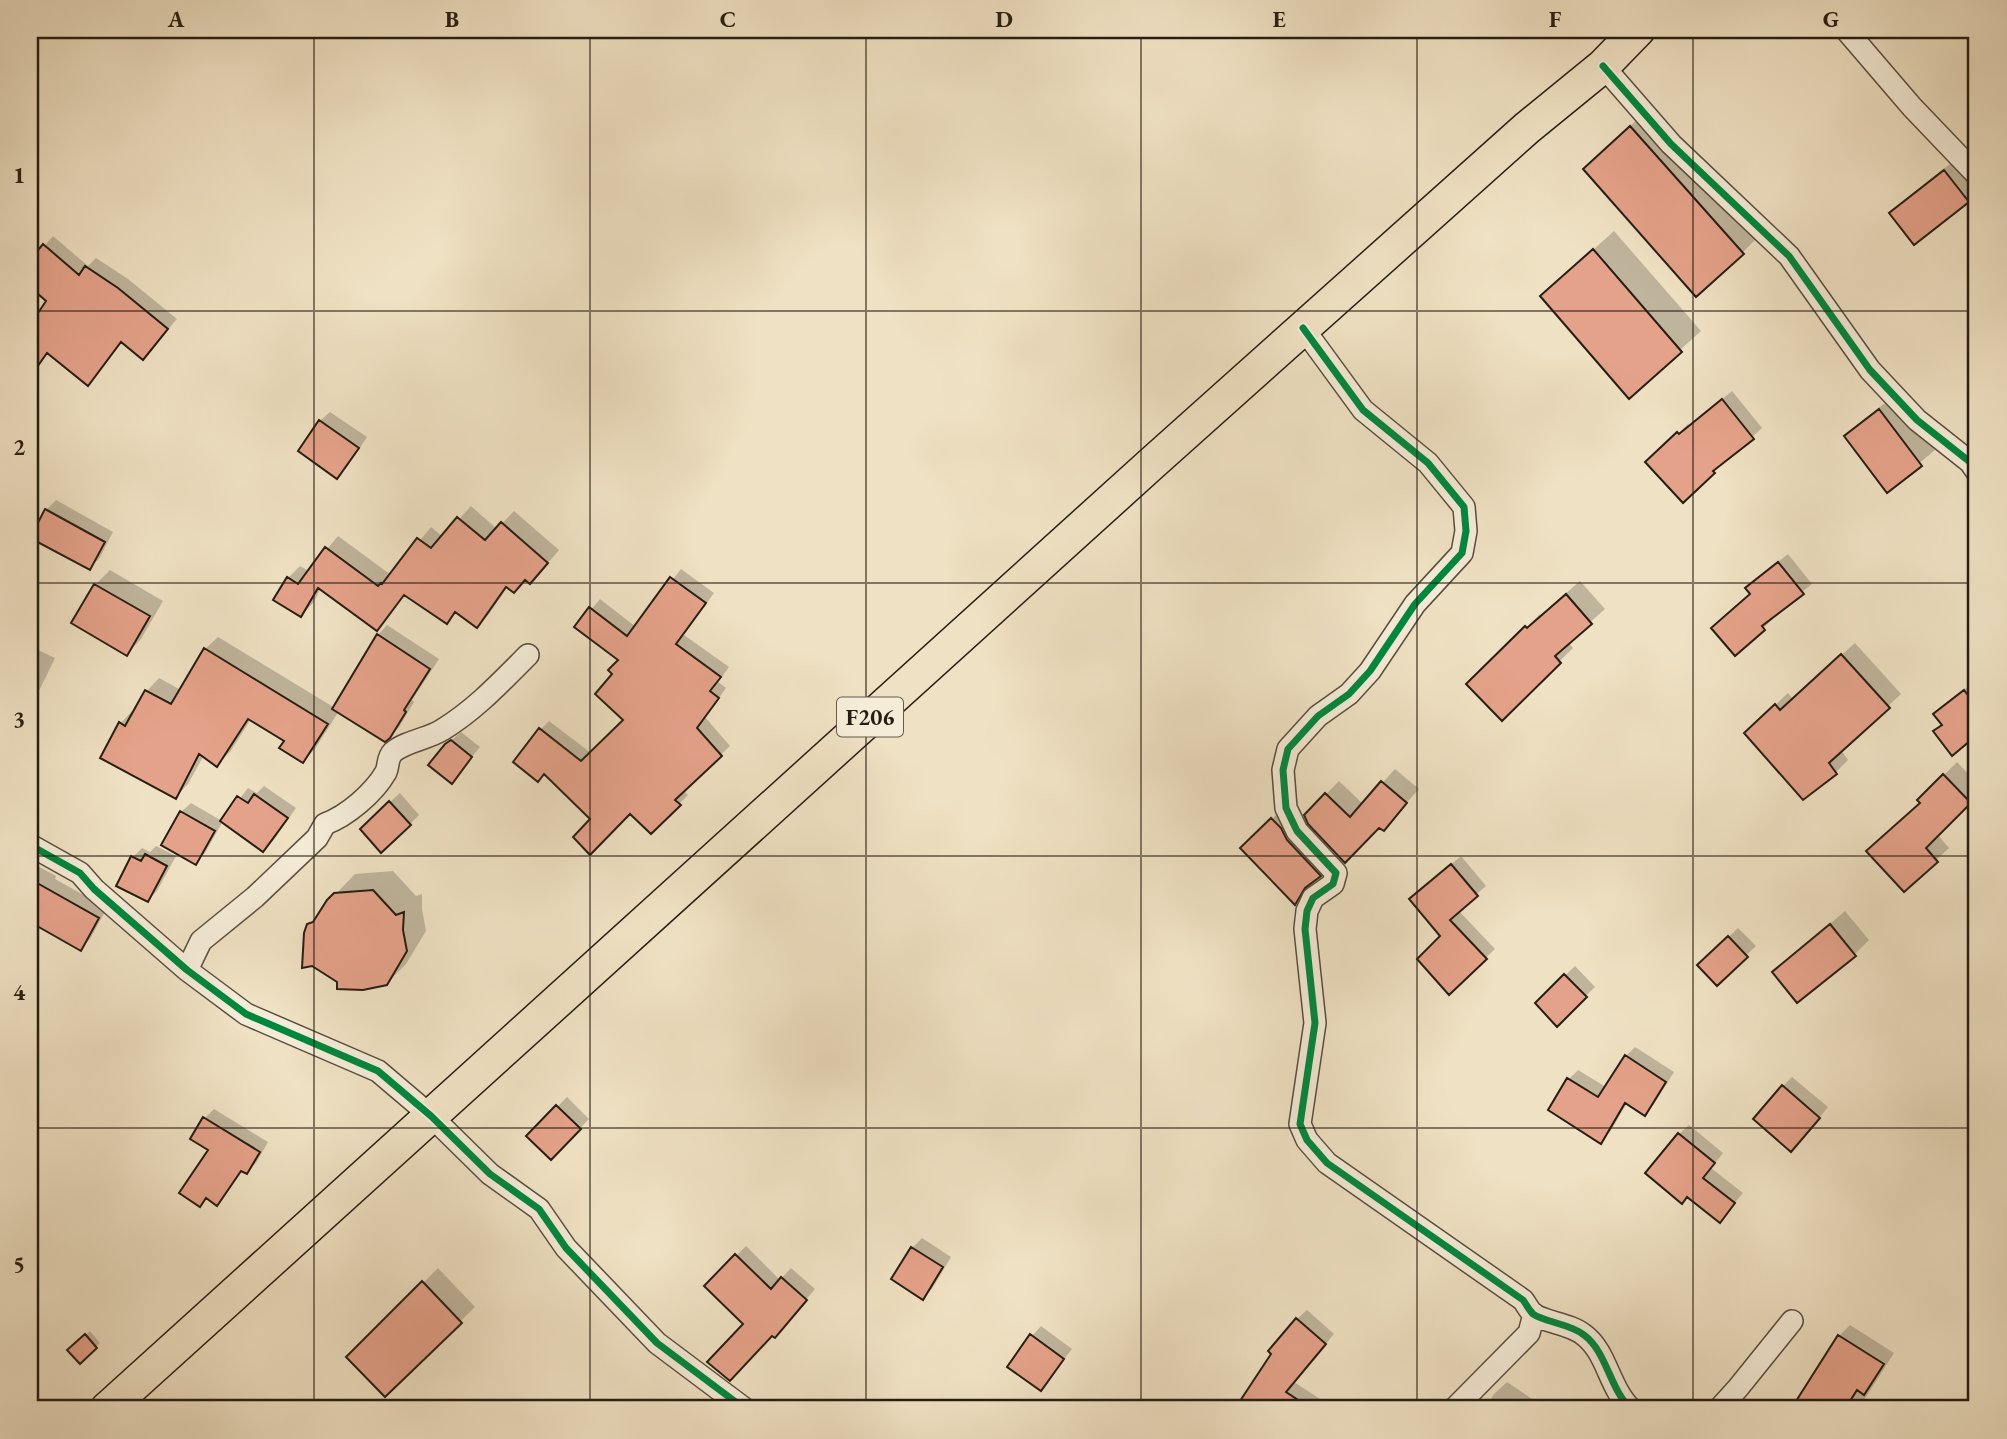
<svg xmlns="http://www.w3.org/2000/svg" width="2007" height="1439" font-family="'EB Garamond',serif">
  <style>
    .shadow { fill: #0003 }
    .building { fill: #e5a28a; stroke: #271d12; stroke-width: 2 }
    .lines { fill: none; stroke-linecap: round; stroke-linejoin: round }
    .street-casing { stroke: #594e3e; stroke-width: 24 }
    .primary-casing { stroke: #271d12; stroke-width: 36 }
    .street { stroke: #f5ecd8; stroke-width: 21 }
    .primary { stroke: #efe1c3; stroke-width: 33 }
    .cycleway-casing { stroke: #f5ecd8; stroke-width: 11 }
    .cycleway { stroke: #00873e; stroke-width: 7 }
    .grid { fill: none; stroke: #271d12; stroke-width: 2; stroke-opacity: 0.55 }
    .labels { text-anchor: middle; dominant-baseline: central; stroke-width: 5; stroke-linejoin: round; paint-order: stroke }
    .shield { fill: #f5ecd8; stroke: #655b4d; stroke-width: 2 }
    .shield-label { font-size: 23px; font-weight: bold; fill: #271d12 }
    .neatline { fill: none; stroke: #271d12; stroke-width: 2.5 }
    .grid-label { font-size: 23px; text-anchor: middle; font-weight: bold; fill: #271d12 }
  </style>
  <rect width="100%" height="100%" fill="#efe1c3"/>
  <filter id="stains"><feTurbulence type="fractalNoise" baseFrequency=".00286" numOctaves="4"/><feColorMatrix values="0 0 0 0 .2 0 0 0 0 .09 0 0 0 0 .02 0 0 0 .5 -.17"/></filter>
  <radialGradient id="worn" r=".72"><stop offset=".6" stop-color="#630" stop-opacity="0"/><stop offset="1" stop-color="#630" stop-opacity=".3"/></radialGradient>
  <path class="shadow" d="M1650,108l112,125 -20,20 -138,-103z
    M1959,157l18,23v11l-9,10 -77,12 15,-14z
    M1614,231l87,100 -72,65 -87,-100z
    M53,236l35,30 8,-8 32,21 49,40 -25,29 -29,-7 -35,42 -40,-31 -9,10 -9,-6v-28l19,-28 -19,-15v-22z
    M1732,391l30,37 -79,72 -35,-38 40,-38 1,2z
    M1894,396l41,54 -48,40 -40,-54 14,-14z
    M330,412l37,25 -20,30 -10,9 -37,-25 20,-30z
    M56,500l57,32 -14,27 -10,9 -43,-58z
    M471,506l26,23 17,-18 45,39 -17,20 -34,16 -19,28 -12,12 -20,-14 -10,10 -41,-28 -29,35 -56,-41 -8,15 -12,12 -13,-37 12,-12 9,5 29,-35 53,39 40,-48 12,10z
    M1788,554l24,30 -41,33 2,2 -38,35 22,-75z
    M681,569l33,24 -30,42 45,32 -11,15 8,6 -21,29 25,29 -47,44 5,5 -37,37 -21,-21 -38,8 -52,-89 9,-9 42,32 35,-33 -11,-46 5,-14 -43,-33 23,-28 36,28z
    M110,570l53,31 -22,38 -14,15 -32,-69z
    M1580,581l25,28 -37,33 5,6 -71,70 -33,-34 71,-70 1,1z
    M387,625l52,34 -27,41 2,2 -15,25 -10,10 -50,-26 -24,38 -12,12 -17,-21 -35,-21 -21,33 -13,12 -13,-9 -16,29 -12,13 -56,-73 12,-13 2,1 13,-21 12,-13 22,12 24,-41 13,-12 117,71 27,-43 -3,-2 19,-28z
    M1855,643l46,51 -60,56 7,10 -12,12 -77,-52 29,-27 5,6z
    M30,646l25,12 -17,35 -8,8z
    M1974,682l3,4v47l-25,20 -17,-22 8,-7 2,-19z
    M461,732l19,15 -28,34 -6,-36z
    M1957,762l20,21v11l-40,40 12,14 -45,42 17,-88 -2,-2z
    M1395,769l24,20 -36,40 -4,-4 -73,-10 33,-34 24,23z
    M264,786l32,22 -23,33 -10,9 -40,-29 -18,32 -10,10 -14,-51 10,-9 31,18 26,-33 9,5z
    M400,793l19,22 -9,9 -39,-5z
    M1287,804l47,57 -19,18 -5,9 -15,14 -52,-54z
    M156,846l20,10 -19,35 -9,9 -15,-43 9,-9 8,4z
    M1461,856l25,30 -28,24 37,39 -46,44 -7,-57 -22,-45z
    M30,862l26,14 -1,3 52,29 -17,31 -9,10 -47,-27 -4,8z
    M393,871l23,25 6,-2v15l4,22 -20,33 -20,20 -47,-3 -30,-56 12,-12 8,-12 26,-27z
    M1845,911l24,29 -15,15 -80,17z
    M1738,928l18,18 -39,38 -17,-19z
    M1575,966l20,21 -38,37 -20,-21z
    M1635,1047l39,25 -20,32 -10,10 -17,-11 -17,29 -10,9 -31,-62 9,-9 28,17 20,-31z
    M1792,1077l36,30 -27,33 -18,-54z
    M567,1097l22,22 -38,39 -22,-22z
    M214,1109l54,33 -12,21 -10,9 -4,-2 -16,24 -9,10 -10,-7 -7,7 10,-54 -5,-32z
    M1689,1125l34,28 -12,15 32,25 -23,27 -41,-86z
    M922,1238l29,19 -19,32 -10,9 -29,-19 19,-31z
    M746,1246l34,34 11,-12 24,21 -31,37 -39,-2 -39,-38z
    M438,1268l37,39 -90,88 -36,-38z
    M1977,1305v25l-9,-16z
    M1307,1310l27,24 -40,48 26,17 -7,10h-58l-13,-8 55,-82z
    M1850,1325l44,28 -30,47 14,9h-85l46,-73z
    M1041,1326l31,23 -32,40 -8,-53z
    M90,1331l10,12 -20,19 -10,-12z
    M1507,1382l40,27h-63l10,-15z
    M1567,1404l7,5h-12z"/>
  <path class="building" d="M1630,126l114,128 -48,43 -113,-128z
    M1944,170l25,32 -55,43 -25,-32z
    M43,244l36,31 6,-9 33,22 50,41 -25,31 -22,-18 -33,44 -41,-33 -17,24v-52l16,-24 -16,-14v-27z
    M1593,249l89,103 -53,47 -89,-103z
    M1722,399l32,40 -41,32 2,2 -32,30 -38,-41 32,-30 2,2z
    M1879,409l43,57 -35,27 -43,-57z
    M319,420l40,28 -22,31 -39,-28z
    M45,509l60,33 -15,28 -60,-32z
    M457,517l28,23 16,-18 47,41 -18,21 -5,-4 -11,13 -8,-6 -29,41 -22,-16 -8,12 -43,-29 -27,36 -59,-43 -17,29 -28,-17 14,-23 11,7 27,-37 53,39 3,-3 1,1 35,-46 14,10z
    M1778,562l26,32 -42,32 3,4 -30,26 -24,-28 39,-34 -5,-6z
    M670,577l36,26 -30,41 45,33 -11,14 9,7 -22,30 25,28 -47,44 6,5 -30,29 -21,-20 -40,41 -17,-18 17,-18 -46,-45 -6,8 -25,-20 26,-34 42,33 42,-41 -28,-26 17,-20 -4,-4 10,-10 -44,-33 15,-20 38,29z
    M94,584l56,32 -23,40 -56,-33z
    M1566,594l26,30 -37,32 6,7 -59,58 -36,-37 59,-58 2,2z
    M377,634l53,35 -26,41 2,2 -16,26 -5,4 -53,-33z
    M204,648l124,76 -25,39 -24,-15 5,-7 -36,-22 -31,48 -18,-13 -23,45 -76,-41 19,-36 6,4 20,-36 26,14z
    M1841,654l49,54 -61,55 8,11 -34,26 -59,-67 31,-29 5,6z
    M1964,690l13,17v28l-25,21 -19,-25 9,-6 -9,-11z
    M451,740l21,17 -20,27 -24,-19 17,-21z
    M1943,774l28,29 -45,45 12,14 -34,30 -38,-41 54,-48 -3,-3z
    M1381,781l26,22 -23,28 -5,-3 -34,35 -37,-39 -4,-9 21,-22 25,24z
    M254,794l34,24 -25,34 -43,-31 17,-25 11,7z
    M389,801l22,24 -30,28 -21,-24z
    M180,811l35,20 -19,34 -35,-20z
    M1271,818l10,10 6,12 34,36 -16,12 -10,17 -55,-57z
    M145,854l22,12 -19,36 -32,-16 15,-30 10,5z
    M1451,864l27,32 -28,24 37,39 -38,36 -32,-36 23,-23 -31,-37z
    M30,879l69,39 -18,33 -51,-29z
    M373,890l23,25 8,-3 -1,18 4,21 -20,34 -24,5 -26,-1v-7l-25,-16 -10,2 2,-35 3,-9 6,-2 14,-22 7,-7z
    M1830,924l26,32 -59,47 -25,-31z
    M1728,936l20,21 -31,29 -20,-21z
    M1564,974l23,23 -30,30 -22,-24z
    M1625,1055l41,27 -21,34 -20,-13 -24,41 -53,-34 19,-32 31,19z
    M1782,1085l38,33 -29,34 -38,-33z
    M556,1105l25,24 -30,31 -25,-24z
    M203,1117l57,35 -13,22 -6,-3 -24,35 -11,-8 -6,9 -21,-14 29,-43 -18,-11z
    M1678,1133l37,30 -12,15 32,25 -15,20 -33,-26 -5,7 -37,-31z
    M911,1247l32,20 -20,33 -32,-21z
    M735,1254l36,35 10,-12 26,23 -32,38 -3,-2 -42,45 -23,-19 36,-38 -39,-38z
    M422,1281l40,42 -77,74 -39,-40z
    M1296,1318l30,26 -40,48 26,17h-60l-12,-8 31,-47 -3,-3z
    M85,1334l12,14 -17,16 -13,-14z
    M1030,1334l34,25 -23,32 -34,-24z
    M1838,1335l46,29 -20,31 -7,-5 -12,19h-54z"/>
  <g class="lines">
    <g class="street-casing">
      <path id="street" d="M1846,30l66,77 65,68
        M1603,66l68,78 118,112 81,114 47,50 53,42 7,10
        M1303,328l60,82 65,53 36,44 2,24 -4,22 -47,51 -45,67 -21,23 -31,22 -30,33 -5,21 3,38 11,23 39,42 -3,11 -20,14 -6,13 -2,18 10,94 -15,101 7,16 20,23 196,137c3,4 6,10 10,14 11,8 38,10 51,21 23,17 25,53 47,74
        M30,845l50,28 14,16 93,81 59,44 132,57 53,45 59,58 49,35 27,39 91,95 88,66
        M187,970l14,-29 54,-44 62,-59 8,-14c22,-8 49,-31 61,-52 3,-7 1,-14 7,-20 13,-11 35,-13 49,-22 33,-20 59,-48 86,-75
        M1454,1409l75,-76 5,-19
        M1719,1409l19,-21 54,-67"/>
    </g>
    <g class="primary-casing">
      <path id="primary" d="M107,1409l1043,-944 377,-337 76,-62 35,-36"/>
    </g>
    <use href="#street" class="street"/>
    <use href="#primary" class="primary"/>
    <g class="cycleway-casing">
      <path id="cycleway" d="M1603,66l68,78 118,112 81,114 47,50 53,42 7,10
        M1303,328l60,82 65,53 36,44 2,24 -4,22 -47,51 -45,67 -21,23 -31,22 -30,33 -5,21 3,38 11,23 39,42 -3,11 -20,14 -6,13 -2,18 10,94 -15,101 7,16 20,23 196,137c3,4 6,10 10,14 11,8 38,10 51,21 23,17 25,53 47,74
        M30,845l50,28 14,16 93,81 59,44 132,57 53,45 59,58 49,35 27,39 91,95 88,66"/>
    </g>
    <use href="#cycleway" class="cycleway"/>
  </g>
  <path class="grid" d="M314,30v1379M590,30v1379M866,30v1379M1141,30v1379M1417,30v1379M1693,30v1379M30,311h1947M30,583h1947M30,856h1947M30,1128h1947"/>
  <g class="labels">
    <rect class="shield" x="837" y="697.5" width="66" height="39" rx="5"/>
    <g class="shield-label">
      <text x="870" y="717">F206</text>
    </g>
  </g>
  <rect width="2007" height="1439" fill="none" stroke="#efe1c3" stroke-width="77"/>
  <rect x="38" y="38" width="1930" height="1362" class="neatline"/>
  <g class="grid-label">
    <text x="176" y="27">A</text>
    <text x="452" y="27">B</text>
    <text x="728" y="27">C</text>
    <text x="1004" y="27">D</text>
    <text x="1279" y="27">E</text>
    <text x="1555" y="27">F</text>
    <text x="1831" y="27">G</text>
    <text x="19" y="183">1</text>
    <text x="19" y="455">2</text>
    <text x="19" y="727">3</text>
    <text x="19" y="1000">4</text>
    <text x="19" y="1272">5</text>
  </g>
  <rect width="100%" height="100%" filter="url(#stains)"/>
  <rect width="100%" height="100%" fill="url(#worn)"/>
</svg>
